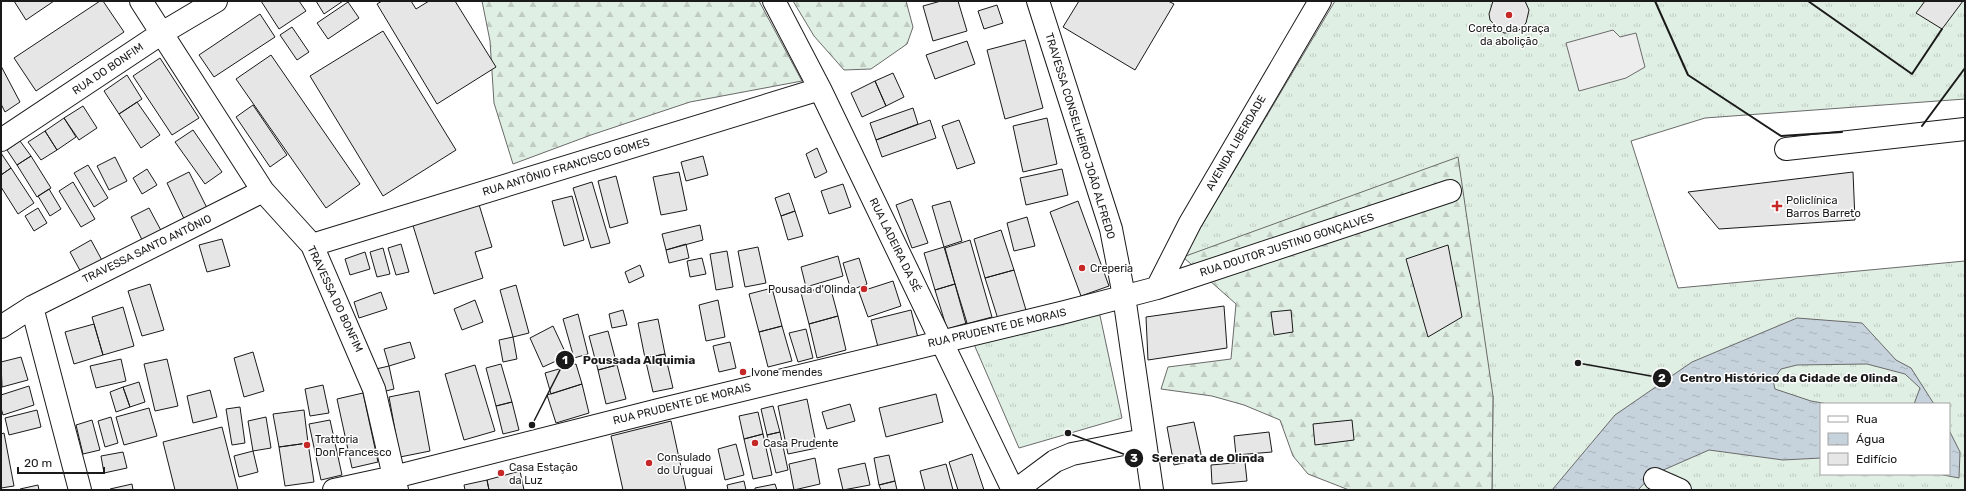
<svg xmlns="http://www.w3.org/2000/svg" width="1966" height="491" font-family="Rubik,sans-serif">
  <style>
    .grass { fill: url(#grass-tufts); stroke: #6a6a6a; fill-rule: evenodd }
    .forest { fill: url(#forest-firs); stroke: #6a6a6a }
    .parking { fill: #ededed; stroke: #6a6a6a }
    .water { fill: url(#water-ripples); stroke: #6a6a6a }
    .building { fill: #e6e6e6; stroke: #1a1a1a }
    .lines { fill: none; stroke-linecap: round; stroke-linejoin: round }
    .street-casing { stroke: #1a1a1a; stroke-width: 24 }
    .street { stroke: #fff; stroke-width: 22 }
    .wall { stroke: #1a1a1a; stroke-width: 2 }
    .poi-dot { fill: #c62828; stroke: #fff; stroke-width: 1.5 }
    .labels { text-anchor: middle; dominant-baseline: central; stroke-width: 3; stroke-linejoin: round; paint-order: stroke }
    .poi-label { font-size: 11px; fill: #1a1a1a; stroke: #fff; text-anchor: start }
    .street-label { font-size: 11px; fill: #1a1a1a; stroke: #fff }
    .leader { fill: none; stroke: #1a1a1a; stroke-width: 1.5 }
    .callout-dot { fill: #1a1a1a; stroke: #fff; stroke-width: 1.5 }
    .mark-label { font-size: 12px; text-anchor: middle; font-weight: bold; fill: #fff }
    .callout-label { font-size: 12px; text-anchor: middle; font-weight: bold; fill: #1a1a1a; stroke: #fff; stroke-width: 3; stroke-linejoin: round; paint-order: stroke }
  </style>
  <defs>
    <pattern id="grass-tufts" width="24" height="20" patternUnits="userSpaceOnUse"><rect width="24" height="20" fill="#e0efe3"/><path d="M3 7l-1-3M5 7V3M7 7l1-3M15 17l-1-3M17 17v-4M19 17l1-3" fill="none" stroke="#c0ccc2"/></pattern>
    <pattern id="forest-firs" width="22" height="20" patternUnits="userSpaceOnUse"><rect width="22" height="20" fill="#e0efe3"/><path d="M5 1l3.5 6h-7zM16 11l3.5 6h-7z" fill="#c0ccc2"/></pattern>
    <pattern id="water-ripples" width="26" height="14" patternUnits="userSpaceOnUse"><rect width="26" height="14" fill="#c6d2dc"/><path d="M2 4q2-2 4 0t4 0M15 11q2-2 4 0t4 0" fill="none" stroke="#aab4bc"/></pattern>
  </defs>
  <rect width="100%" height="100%" fill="#fff"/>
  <path class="grass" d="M1335,1h630v98l-260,19 -74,23 47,147 287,-27v229h-473l1,-94 -310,-139zM1821,404h128v70h-128z
    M1099,311l23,107 -103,30 -46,-106z"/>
  <path class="forest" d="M482,1h277l43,80 -112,21 -99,33 -78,29 -19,-61 -4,-62z
    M793,1h113l7,26 -6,17 -36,25 -27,1 -30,-34z
    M1458,157l35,239 -1,94h-143l-41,-16 -15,-18 -13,-36 -36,-15 -32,-9 -51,-7 7,-22 63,-8 5,-55 -53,-47z"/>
  <path class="parking" d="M1613,30l7,7 16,-4 9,34 -19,11 -47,13 -13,-48z"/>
  <path class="water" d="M1797,318l65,5 34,37 15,8 23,36h-20l6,-16 -15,-14 -38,-10 -70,1 -16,4 -8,11 2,9 36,12 17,3h-7v54l-38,2 -74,-10 -57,25 -14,15h-86l63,-75 77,-53z
    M1949,430l11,22 -1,26 -21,-4h11z"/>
  <path class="building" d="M14,1h40l-28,19z
    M100,1h3l21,31 -88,59 -22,-33z
    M261,1h38l7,10 -27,18z
    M316,1h27l-19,13z
    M382,1h29l5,8 13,-8h26l41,66 -59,37 -60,-100z
    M941,1h17l9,30 -34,10 -10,-35z
    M1079,1h89l6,3 -39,66 -72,-43z
    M1493,1h32l4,9 -3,13 -9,9 -13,1 -5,-3 -9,-10 -1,-6z
    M1925,1h38l-21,28 -26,-16z
    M348,2l11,16 -31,21 -11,-16z
    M997,5l6,18 -19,6 -6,-18z
    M260,14l15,23 -61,40 -15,-22z
    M292,27l17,25 -12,8 -17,-25z
    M383,31l73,119 -73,46 -73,-120z
    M1025,40l18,68 -38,11 -18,-69z
    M967,41l8,23 -40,15 -9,-24z
    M271,55l89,129 -34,24 -90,-129z
    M160,58l39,60 -27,17 -39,-59z
    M1,66l19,36 -15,10 -4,-8z
    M893,73l11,24 -18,9 -11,-25z
    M127,75l15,24 -23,15 -15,-23z
    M875,81l11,25 -24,11 -11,-24z
    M137,102l23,33 -19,13 -22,-34z
    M253,105l34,50 -17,12 -34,-50z
    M83,106l14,22 -18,12 -15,-22z
    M913,108l5,16 -42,16 -6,-17z
    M64,118l12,19 -19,13 -12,-19z
    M1047,118l10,46 -34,8 -10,-46z
    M930,120l6,18 -54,19 -6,-17z
    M959,120l16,43 -18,6 -15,-43z
    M193,130l29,42 -17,12 -30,-42z
    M45,131l12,19 -16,10 -13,-18z
    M20,141l11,15 -14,9 -10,-15z
    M817,148l10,24 -12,6 -9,-24z
    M1,153l10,15 -10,7z
    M31,156l20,32 -14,9 -20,-32z
    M703,156l5,19 -22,6 -5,-19z
    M115,157l12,24 -18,9 -12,-24z
    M88,165l20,33 -14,9 -20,-34z
    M11,168l23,35 -16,11 -17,-27v-12z
    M147,169l10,16 -15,9 -9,-16z
    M1062,169l6,26 -42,10 -6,-27z
    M189,172l21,42 -23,11 -20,-42z
    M679,172l8,38 -26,5 -8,-38z
    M1853,172l2,48 -136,9 -31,-37z
    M616,176l12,47 -18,5 -12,-47z
    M73,182l22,37 -14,8 -22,-36z
    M592,182l18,61 -19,5 -18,-60z
    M843,184l8,23 -22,7 -8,-23z
    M49,189l12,20 -11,7 -12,-20z
    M789,193l6,18 -14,5 -6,-18z
    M572,196l12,44 -20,6 -12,-45z
    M477,198l15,49 -17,5 8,26 -49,16 -23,-75z
    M912,199l16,44 -16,5 -16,-43z
    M950,201l12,40 -18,6 -12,-41z
    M1078,201l31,85 -28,10 -31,-84z
    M38,208l9,15 -13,8 -9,-15z
    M149,208l15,28 -19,10 -14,-29z
    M795,211l8,25 -15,4 -7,-24z
    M1027,217l8,29 -21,5 -7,-28z
    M700,225l3,15 -37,10 -4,-16z
    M1001,230l13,40 -29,8 -11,-39z
    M222,239l8,27 -23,6 -8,-27z
    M91,240l13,24 -21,12 -13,-24z
    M970,240l22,77 -26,7 -21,-76z
    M401,244l8,28 -13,3 -8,-27z
    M686,244l3,14 -20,5 -3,-13z
    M1448,245l14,72 -34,20 -22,-78z
    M758,247l8,36 -21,4 -7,-36z
    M944,247l11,37 -20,6 -11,-37z
    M383,248l7,26 -13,3 -7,-25z
    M727,251l6,36 -17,3 -6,-36z
    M365,252l5,17 -20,6 -5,-16z
    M838,256l5,20 -37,11 -5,-20z
    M702,258l4,16 -16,3 -3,-16z
    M859,258l8,26 -16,6 -8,-27z
    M640,265l4,11 -15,7 -4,-11z
    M1014,270l12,40 -28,9 -13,-41z
    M893,281l8,25 -33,11 -9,-25z
    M150,284l14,46 -22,6 -14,-45z
    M955,284l12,39 -20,6 -12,-39z
    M516,285l13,48 -16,4 -13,-47z
    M830,286l8,30 -29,8 -8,-31z
    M772,288l10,38 -23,6 -10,-38z
    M381,292l6,17 -28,9 -5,-16z
    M475,300l8,22 -21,8 -8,-21z
    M718,300l7,37 -19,4 -7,-36z
    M1224,306l3,42 -79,12 -2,-43z
    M123,307l11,39 -31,9 -11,-38z
    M623,310l4,15 -15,3 -3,-14z
    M911,310l7,28 -40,9 -7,-27z
    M1291,310l2,22 -19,3 -3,-23z
    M578,314l10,40 -14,4 -11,-39z
    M838,316l8,34 -29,8 -8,-34z
    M658,319l7,35 -20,4 -7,-35z
    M94,324l9,31 -29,9 -9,-32z
    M553,326l14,30 -24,11 -13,-29z
    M782,326l10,35 -24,6 -9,-35z
    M806,329l7,29 -15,4 -9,-29z
    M608,331l9,34 -19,5 -9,-34z
    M513,337l4,22 -14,3 -4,-22z
    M410,342l5,16 -26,8 -5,-17z
    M730,342l6,26 -17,4 -6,-26z
    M253,352l11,39 -20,6 -10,-39z
    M665,354l8,34 -20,4 -8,-34z
    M21,357l7,23 -26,7 -1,-25z
    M121,359l5,22 -30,7 -6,-22z
    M167,359l11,47 -23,5 -11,-47z
    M501,364l11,38 -16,4 -10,-38z
    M576,364l6,20 -31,10 -6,-21z
    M475,365l20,66 -31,9 -19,-66z
    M617,365l9,34 -20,5 -8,-34z
    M389,366l5,23 -12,3 -6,-23z
    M139,382l6,20 -15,5 -7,-20z
    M582,384l7,29 -33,10 -9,-28z
    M323,385l6,28 -19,3 -5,-27z
    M29,386l5,19 -31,10 -2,-7v-13z
    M123,387l7,20 -14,5 -6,-20z
    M210,390l7,27 -24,6 -6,-27z
    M419,391l11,60 -30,6 -11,-60z
    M363,393l15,69 -26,6 -15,-69z
    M936,394l7,28 -57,15 -7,-29z
    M807,399l10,49 -29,6 -10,-48z
    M512,402l7,28 -16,4 -7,-28z
    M850,404l5,17 -28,8 -5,-17z
    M773,406l7,26 -13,3 -6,-26z
    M240,407l5,36 -13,2 -6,-36z
    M149,408l8,28 -33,9 -8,-28z
    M37,410l4,17 -32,8 -4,-17z
    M304,410l4,33 -29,4 -6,-33z
    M758,412l5,22 -19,5 -5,-23z
    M111,417l7,26 -13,4 -7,-26z
    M266,417l5,31 -18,3 -5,-30z
    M92,420l8,30 -17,4 -7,-29z
    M330,420l12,55 -21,5 -12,-56z
    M1352,420l2,20 -39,5 -2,-21z
    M671,421l15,69h-63l-12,-54z
    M1194,422l8,37 -28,6 -7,-38z
    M222,427l16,63h-63l-12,-48z
    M780,432l8,38 -12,3 -9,-38z
    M1269,432l3,20 -36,3 -2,-19z
    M4,433l10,53 -13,2v-54z
    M763,434l9,41 -19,4 -9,-40z
    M308,443l6,39 -29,4 -6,-39z
    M736,444l8,31 -19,5 -7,-31z
    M253,451l5,21 -19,5 -5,-21z
    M123,452l4,16 -23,5 -3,-17z
    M972,454l12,36h-26l-9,-28z
    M889,455l6,26 -16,4 -5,-27z
    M815,458l5,26 -26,6 -5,-26z
    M1245,462l2,19 -35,3 -1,-19z
    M865,463l5,22 -27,5 -5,-21z
    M946,464l7,26h-28l-5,-19z
    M520,471l4,19h-35l-2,-10z
    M487,480l2,10h-24l-1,-5z
    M744,481l2,9h-18l-1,-5z
    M895,481l2,9h-16l-2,-5z
    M132,484l1,6h-23v-1z
    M775,484l2,6h-22v-2z
    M38,485l1,5h-19v-1z"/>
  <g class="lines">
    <g class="street-casing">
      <path id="street" d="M141,1l122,190 49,54 62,144 23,101
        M774,1l46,88 193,401
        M1038,1l73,228 13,67 28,194
        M1,140l161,-107 54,-32
        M1786,149l179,-20
        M312,245l508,-156
        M1157,288l33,-65 130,-222
        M32,307l48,183
        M1,327l31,-20 231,-116
        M1655,479l25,11
        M334,490l60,-13 265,-67 406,-98 92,-24 293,-97
        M1016,490l39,-29 17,-7 72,-14"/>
    </g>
    <use href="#street" class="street"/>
    <path class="wall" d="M1655,1l33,74 93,61 61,-4
      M1808,1l104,73 30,-45
      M1922,126l43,-58"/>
  </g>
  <g class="poi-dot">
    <circle cx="1509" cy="15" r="4"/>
    <path d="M1775 200h4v4h4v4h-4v4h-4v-4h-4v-4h4z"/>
    <circle cx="1082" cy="268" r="4"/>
    <circle cx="864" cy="289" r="4"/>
    <circle cx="743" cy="372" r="4"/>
    <circle cx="755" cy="443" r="4"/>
    <circle cx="307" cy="445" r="4"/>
    <circle cx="649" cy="463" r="4"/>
    <circle cx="501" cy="473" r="4"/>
  </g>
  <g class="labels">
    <g class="poi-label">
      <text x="1509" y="28" text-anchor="middle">Coreto da praça<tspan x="1509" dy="13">da abolição</tspan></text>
      <text x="1786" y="200">Policlínica<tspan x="1786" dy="13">Barros Barreto</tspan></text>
      <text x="1090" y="268">Creperia</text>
      <text x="856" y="289" text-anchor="end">Pousada d'Olinda</text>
      <text x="751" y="372">Ivone mendes</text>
      <text x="315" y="439">Trattoria<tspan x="315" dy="13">Don Francesco</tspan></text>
      <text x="763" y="443">Casa Prudente</text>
      <text x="657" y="457">Consulado<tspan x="657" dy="13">do Uruguai</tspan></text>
      <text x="509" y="467">Casa Estação<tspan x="509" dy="13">da Luz</tspan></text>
    </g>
    <g class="street-label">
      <text transform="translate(108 69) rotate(-34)">RUA DO BONFIM</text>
      <text transform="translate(1080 136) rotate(73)">TRAVESSA CONSELHEIRO JOÃO ALFREDO</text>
      <text transform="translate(1236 143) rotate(-60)">AVENIDA LIBERDADE</text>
      <text transform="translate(566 167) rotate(-17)">RUA ANTÔNIO FRANCISCO GOMES</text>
      <text transform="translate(895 245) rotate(64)">RUA LADEIRA DA SÉ</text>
      <text transform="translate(1287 245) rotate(-18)">RUA DOUTOR JUSTINO GONÇALVES</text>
      <text transform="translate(147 249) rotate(-26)">TRAVESSA SANTO ANTÔNIO</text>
      <text transform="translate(335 299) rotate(65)">TRAVESSA DO BONFIM</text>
      <text transform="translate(997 328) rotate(-13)">RUA PRUDENTE DE MORAIS</text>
      <text transform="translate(682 404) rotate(-14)">RUA PRUDENTE DE MORAIS</text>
    </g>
  </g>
  <path class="leader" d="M532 425L565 360M1578 363L1662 378M1068 433L1134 458"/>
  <g class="callout-dot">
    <circle cx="532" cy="425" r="4"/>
    <circle cx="1578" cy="363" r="4"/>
    <circle cx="1068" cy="433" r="4"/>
    <circle cx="565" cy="360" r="10"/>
    <circle cx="1662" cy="378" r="10"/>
    <circle cx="1134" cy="458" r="10"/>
  </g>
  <g class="mark-label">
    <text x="565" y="364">1</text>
    <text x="1662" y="382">2</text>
    <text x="1134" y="462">3</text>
  </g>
  <g class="callout-label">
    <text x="639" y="364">Poussada Alquimia</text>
    <text x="1789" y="382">Centro Histórico da Cidade de Olinda</text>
    <text x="1208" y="462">Serenata de Olinda</text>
  </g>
  <rect width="1966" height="491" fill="none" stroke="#1a1a1a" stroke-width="4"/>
  <rect x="1820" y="403" width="130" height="72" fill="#ffffff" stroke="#a3a3a3"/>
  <rect x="1828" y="416" width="20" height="6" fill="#ffffff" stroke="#a3a3a3"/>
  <text x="1856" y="423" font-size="12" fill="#1a1a1a">Rua</text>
  <rect x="1828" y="433" width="20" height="12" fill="url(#water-ripples)" stroke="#a3a3a3"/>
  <text x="1856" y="443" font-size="12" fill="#1a1a1a">Água</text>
  <rect x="1828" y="453" width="20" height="12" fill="#e6e6e6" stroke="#a3a3a3"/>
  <text x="1856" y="463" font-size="12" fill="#1a1a1a">Edifício</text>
  <path d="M18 467v6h86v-6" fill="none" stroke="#1a1a1a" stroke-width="2"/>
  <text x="24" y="467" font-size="12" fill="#1a1a1a" stroke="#ffffff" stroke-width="3" paint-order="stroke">20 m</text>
</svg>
